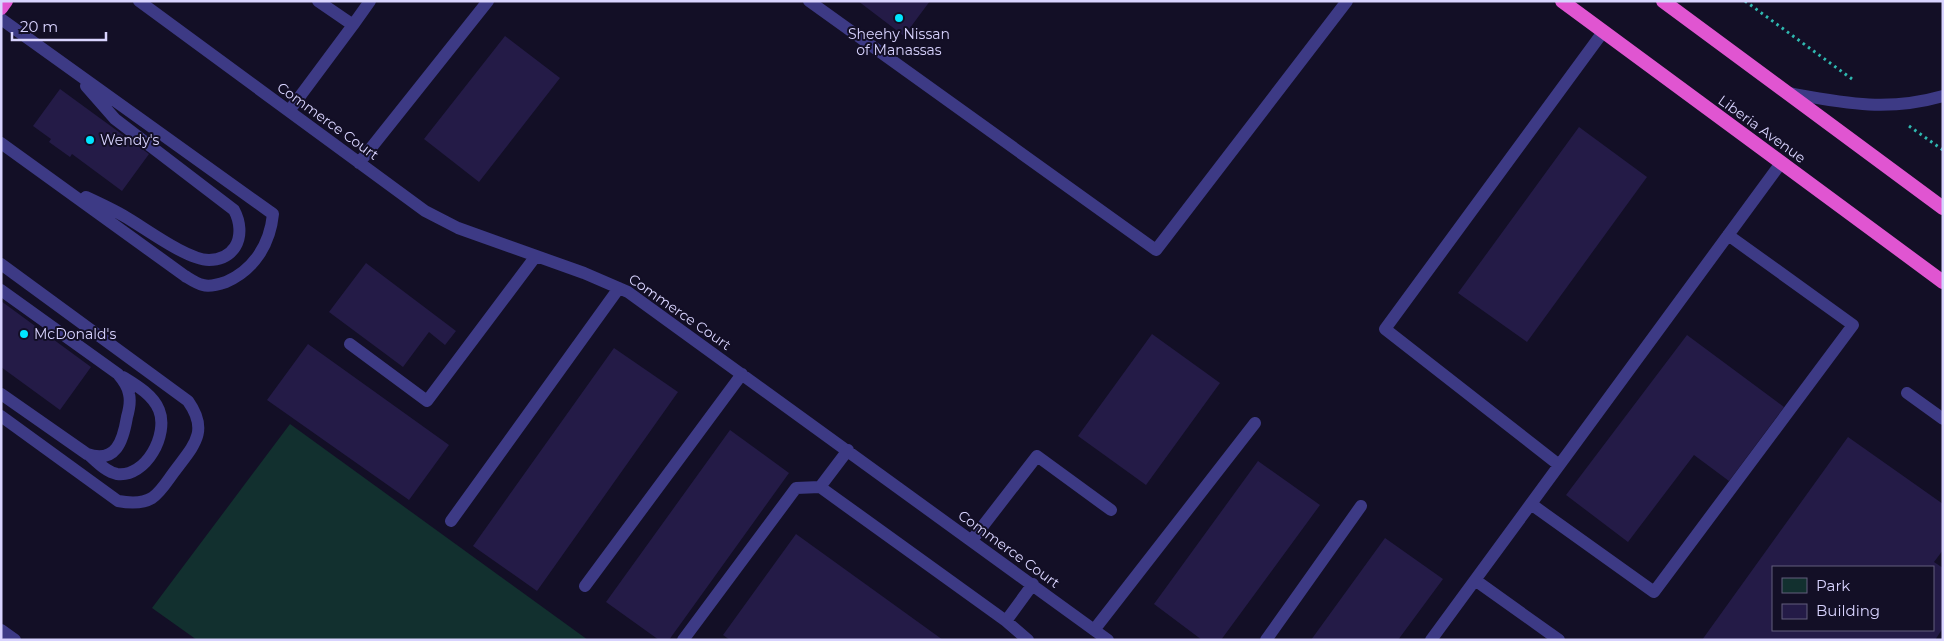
<svg xmlns="http://www.w3.org/2000/svg" width="1944" height="641" font-family="Montserrat,sans-serif">
  <style>
    .green { fill: #12302f }
    .building { fill: #241b47; fill-rule: evenodd }
    .lines { fill: none; stroke-linecap: round; stroke-linejoin: round }
    .path { stroke: #2fb8b0; stroke-width: 3; stroke-dasharray: 2.5 4; stroke-linecap: butt }
    .service { stroke: #3d3a85; stroke-width: 12 }
    .trunk { stroke: #e055d1; stroke-width: 14 }
    .poi-dot { fill: #00e5ff; stroke: #130f26; stroke-width: 2 }
    .labels { text-anchor: middle; dominant-baseline: central; stroke-width: 4; stroke-linejoin: round; paint-order: stroke }
    .poi-label { font-size: 14px; fill: #d9d4ff; stroke: #130f26; text-anchor: start }
    .street-label { font-size: 14px; fill: #d9d4ff; stroke: #130f26 }
  </style>
  <rect width="100%" height="100%" fill="#130f26"/>
  <path class="green" d="M290,424l298,216h-391l-45,-32z"/>
  <path class="building" d="M858,1h72l-26,35z
    M505,36l55,42 -81,104 -55,-43z
    M60,89l89,65 -27,37 -50,-37 -2,3 -21,-15 2,-3 -18,-13z
    M1579,127l68,50 -120,165 -69,-49z
    M366,263l90,68 -11,14 -16,-13 -26,35 -74,-55z
    M1,301l90,66 -31,43 -59,-43z
    M1152,334l68,49 -74,102 -68,-49z
    M1687,335l97,72 -55,74 -35,-26 -66,87 -62,-47z
    M308,344l141,101 -40,55 -142,-100z
    M614,348l64,44 -141,199 -64,-45z
    M730,430l59,43 -120,167h-10l-53,-38z
    M1848,437l95,67v46l-9,12 9,6v60l-8,12h-233zM1773,567h160v63h-160z
    M1258,461l62,44 -99,135h-19l-48,-36z
    M796,534l147,106h-213l-7,-5z
    M1385,538l58,41 -45,61h-87z"/>
  <g class="lines">
    <path class="path" d="M1745,1l107,78
      M1909,126l34,24"/>
    <path class="service" d="M139,1l286,210 33,17 126,45 44,19 480,348
      M318,1l35,24 17,-24
      M809,1l347,249 191,-249
      M1,19l272,195c-3,30 -19,56 -47,68 -6,2 -17,5 -23,3 -6,-1 -13,-6 -18,-9l-184,-133
      M86,86l29,33 119,91c6,11 8,26 1,37 -6,9 -15,13 -26,13 -22,0 -64,-32 -85,-44 -12,-7 -25,-13 -38,-19
      M1788,93c56,10 99,19 155,3
      M289,111l64,-86
      M359,163l129,-162
      M1,264l187,137c22,31 5,45 -14,71 -6,8 -13,20 -22,26 -10,6 -23,5 -34,3l-117,-85
      M1,290l117,84c5,6 10,12 11,20 2,8 0,16 -2,23 -4,24 -11,47 -40,37l-86,-60
      M350,344l77,57 109,-145
      M1907,393l36,26
      M848,450l-28,37 186,134 22,19
      M89,455c8,7 17,17 28,19 29,4 52,-40 42,-64 -6,-15 -23,-25 -36,-33
      M1559,465l-174,-136 218,-297
      M1531,504l123,88 199,-267 -125,-90
      M451,521l168,-233
      M972,540l65,-84 74,54
      M1475,580l306,-417
      M585,586l157,-212
      M1006,621l27,-37
      M1,630l14,10
      M1094,630l161,-207
      M683,640l113,-152 24,-1
      M1266,640l95,-134
      M1431,640l44,-60 84,60"/>
    <path class="trunk" d="M1562,1l381,281
      M1663,1l280,207
      M1,8l5,-7"/>
  </g>
  <g class="poi-dot">
    <circle cx="899" cy="18" r="5"/>
    <circle cx="90" cy="140" r="5"/>
    <circle cx="24" cy="334" r="5"/>
  </g>
  <g class="labels">
    <g class="poi-label">
      <text x="899" y="34" text-anchor="middle">Sheehy Nissan<tspan x="899" dy="16">of Manassas</tspan></text>
      <text x="100" y="140">Wendy's</text>
      <text x="34" y="334">McDonald's</text>
    </g>
    <g class="street-label">
      <text transform="translate(328 121) rotate(36)">Commerce Court</text>
      <text transform="translate(1762 129) rotate(36)">Liberia Avenue</text>
      <text transform="translate(680 312) rotate(35)">Commerce Court</text>
      <text transform="translate(1009 549) rotate(36)">Commerce Court</text>
    </g>
  </g>
  <rect width="1944" height="641" fill="none" stroke="#d9d4ff" stroke-width="5"/>
  <rect x="1772" y="566" width="162" height="65" fill="#130f26" stroke="#625e7d"/>
  <rect x="1782" y="578" width="25" height="15" fill="#12302f" stroke="#625e7d"/>
  <text x="1816" y="591" font-size="15" fill="#d9d4ff">Park</text>
  <rect x="1782" y="604" width="25" height="15" fill="#241b47" stroke="#625e7d"/>
  <text x="1816" y="616" font-size="15" fill="#d9d4ff">Building</text>
  <path d="M12 32v8h94v-8" fill="none" stroke="#d9d4ff" stroke-width="2.5"/>
  <text x="20" y="32" font-size="15" fill="#d9d4ff" stroke="#130f26" stroke-width="4" paint-order="stroke">20 m</text>
</svg>
